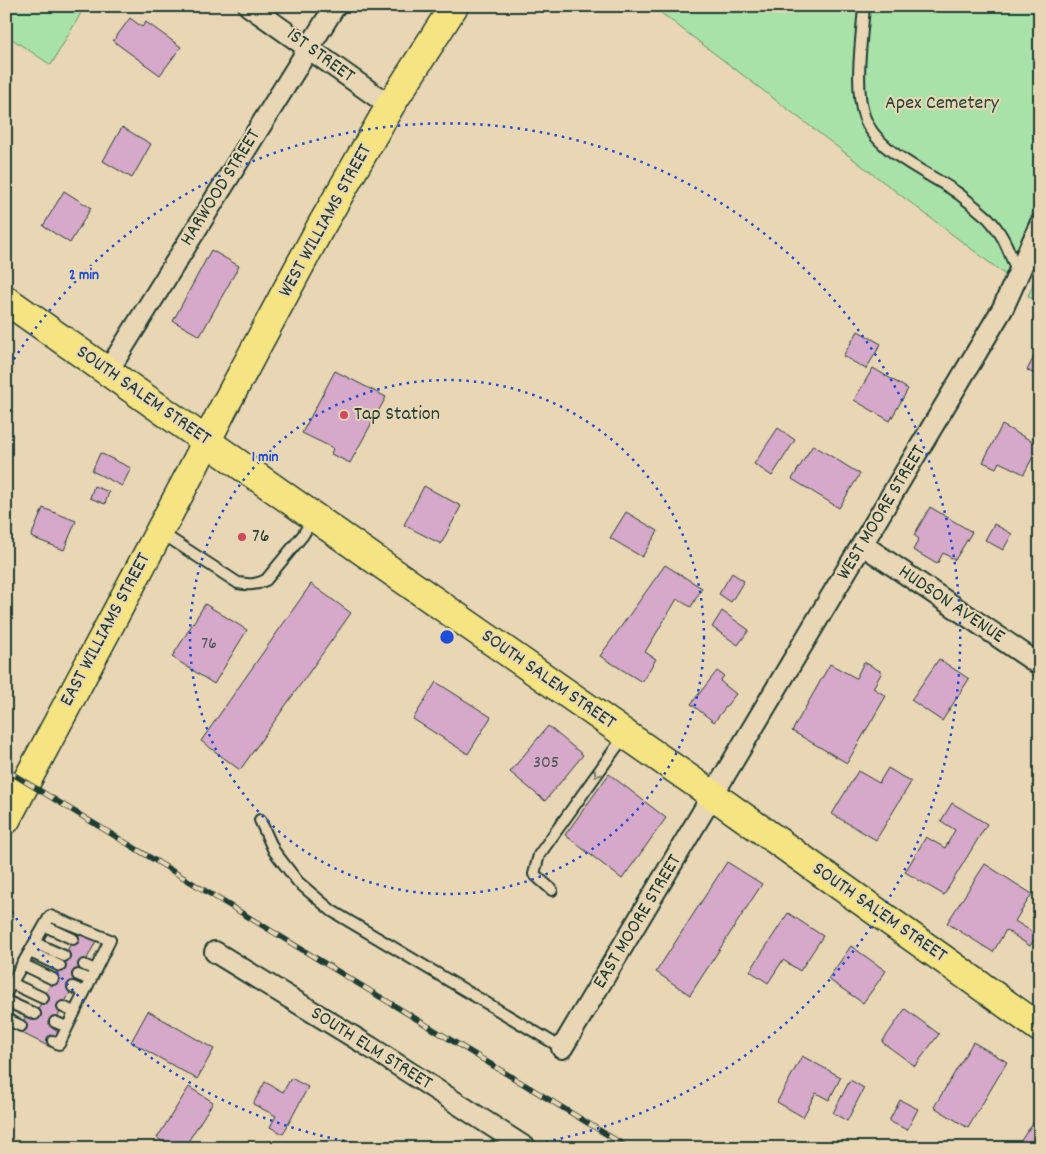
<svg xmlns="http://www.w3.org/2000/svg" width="1046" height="1154" font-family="Dekko,sans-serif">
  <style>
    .green { fill: #a8e2a8; stroke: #64906e }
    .building { fill: #d6a8c9; stroke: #1f3d34 }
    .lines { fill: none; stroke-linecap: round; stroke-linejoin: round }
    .lane-casing { stroke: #1f3d34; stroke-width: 14 }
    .street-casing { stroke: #1f3d34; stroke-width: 24 }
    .primary-casing { stroke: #1f3d34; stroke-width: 31 }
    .lane { stroke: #e9d6b4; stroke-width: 10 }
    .street { stroke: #e9d6b4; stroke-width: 20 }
    .primary { stroke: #f6e381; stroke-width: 28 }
    .rail-casing { stroke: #1f3d34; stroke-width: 5.5 }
    .rail { stroke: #e9d6b4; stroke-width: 4; stroke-dasharray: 11; stroke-linecap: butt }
    .oneway { stroke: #7a826e }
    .ring { fill: none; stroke: #1d4ed8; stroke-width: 2.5; stroke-dasharray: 2.5 5 }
    .poi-dot { fill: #d1495b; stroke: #e9d6b4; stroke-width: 2 }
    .labels { text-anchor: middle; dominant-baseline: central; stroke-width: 4; stroke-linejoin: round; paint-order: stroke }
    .number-label { font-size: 18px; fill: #4d5859 }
    .street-label { font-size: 20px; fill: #1f3d34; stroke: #e9d6b4 }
    .park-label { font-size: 20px; fill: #26453a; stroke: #e9d6b4 }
    .poi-label { font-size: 20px; fill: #1f3d34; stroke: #e9d6b4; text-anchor: start }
    .centre { fill: #1d4ed8; stroke: #e9d6b4; stroke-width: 2.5 }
    .ring-label { font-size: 15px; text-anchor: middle; font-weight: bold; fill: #1d4ed8; stroke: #e9d6b4; stroke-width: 4; stroke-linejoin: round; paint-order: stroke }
  </style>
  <rect width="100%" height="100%" fill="#e9d6b4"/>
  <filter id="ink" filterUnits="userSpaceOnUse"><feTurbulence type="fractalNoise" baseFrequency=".02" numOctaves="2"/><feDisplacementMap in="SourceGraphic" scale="10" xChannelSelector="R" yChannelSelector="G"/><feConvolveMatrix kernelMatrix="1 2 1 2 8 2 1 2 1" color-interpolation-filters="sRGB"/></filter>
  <g filter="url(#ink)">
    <path class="green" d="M6,6h79l-34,59 -45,-30z
      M652,6h388v187l-33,83z
      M1040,268v36l-12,-8z"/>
    <path class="building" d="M130,18l12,9 4,-5 35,25 -21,28 -47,-34z
      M122,127l29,17 -19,34 -29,-17z
      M64,191l27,17 -21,35 -27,-17z
      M211,250l28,16 -39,70 -27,-15z
      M858,331l23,13 -15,25 -23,-13z
      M1040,346v31l-13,-7z
      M873,368l35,21 -18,32 -36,-21z
      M335,371l51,26 -36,66 -19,-9 2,-6 -31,-15z
      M1002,425l37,20 -15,29 -25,-12 -3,6 -13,-6z
      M778,428l17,12 -23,36 -18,-12z
      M813,445l47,29 -21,34 -47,-29z
      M100,453l31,15 -9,18 -30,-15z
      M94,486l15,6 -4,12 -15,-6z
      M424,486l37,20 -20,38 -37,-19z
      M930,507l42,25 -17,28 -12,-7 -6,11 -24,-14 6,-11 -5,-4z
      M43,508l33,13 -12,29 -33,-13z
      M626,512l32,19 -16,26 -32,-19z
      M994,524l18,10 -9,16 -18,-10z
      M665,565l37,23 -11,19 -14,-8 -32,53 11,7 -14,23 -42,-26z
      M732,573l12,8 -13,21 -12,-8z
      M311,584l40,29 -111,157 -39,-29z
      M205,604l42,26 -33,54 -42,-27z
      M722,611l27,19 -11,15 -26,-18z
      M6,619l6,2 -6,14z
      M939,659l30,20 -27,42 -31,-21z
      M864,662l18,10 -9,16 13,8 -39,67 -55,-32 38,-67 26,14z
      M717,671l7,5 -4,5 16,13 -22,28 -23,-18z
      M436,682l55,35 -23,37 -55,-35z
      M548,726l35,29 -38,46 -35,-29z
      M888,768l23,14 -35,58 -44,-26 26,-43 21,12z
      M609,774l57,44 -44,61 -57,-44z
      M952,803l35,21 -43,71 -39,-23 21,-35 19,11 10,-18 -14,-9z
      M727,862l35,22 -72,111 -34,-23z
      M985,864l47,30 -17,27 22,14 -7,11 -24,-16 -13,22 -46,-29z
      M788,913l35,23 -23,35 -17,-11 -15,23 -18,-12z
      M77,931l19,10 -44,87 6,4 -8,15 -32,-16 8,-15 7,3z
      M851,946l35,25 -23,32 -35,-24z
      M905,1009l34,25 -24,32 -33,-24z
      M148,1011l66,38 -17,30 -66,-37z
      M973,1042l34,20 -39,66 -34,-21z
      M802,1056l39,21 -12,23 -13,-7 -13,24 -26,-15z
      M291,1078l17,9 -25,47 -13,-7 6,-11 -23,-12 12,-22 18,10z
      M850,1080l14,8 -17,33 -14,-8z
      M189,1087l24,15 -29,46h-11l-16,-10z
      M900,1100l18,9 -11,21 -18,-9z
      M1040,1112v36h-24z"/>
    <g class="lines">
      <g class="lane-casing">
        <path id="lane" d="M864,6c-2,31 -10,81 0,110 12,37 65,56 95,78 9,7 20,16 29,24 17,18 21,34 30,56
          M160,532l78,51c11,2 18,2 28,-3l37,-45 10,-17
          M260,820l14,31 24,31 34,29 230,137
          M552,890l-18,-16 5,-19 86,-120
          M45,926l28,13
          M35,943l29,13
          M30,952l30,14
          M22,964l31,15
          M84,965l11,5
          M78,975l12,5
          M11,983l32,15
          M73,987l11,5
          M6,993l44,-77 60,24 -51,104 -6,-3
          M6,1001l29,13
          M63,1007l11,5
          M6,1019l15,7
          M55,1022l12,5"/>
      </g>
      <g class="street-casing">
        <path id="street" d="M249,6l141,100
          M108,371l227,-365
          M863,545l177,120
          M215,952l155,95 156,101
          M562,1048l441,-740 37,-83"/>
      </g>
      <g class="primary-casing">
        <path id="primary" d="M6,300l308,217 400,279 326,232
          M6,820l184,-346 33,-65 97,-181 70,-122 64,-100"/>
      </g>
      <use href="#lane" class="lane"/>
      <use href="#street" class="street"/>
      <use href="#primary" class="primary"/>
      <g class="rail-casing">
        <path id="rail" d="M6,770l623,378"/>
      </g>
      <use href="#rail" class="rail"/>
    </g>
    <defs><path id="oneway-chevron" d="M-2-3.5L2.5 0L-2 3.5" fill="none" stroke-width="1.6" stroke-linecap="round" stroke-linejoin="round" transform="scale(1.25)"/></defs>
    <use class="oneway" href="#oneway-chevron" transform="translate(597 774) rotate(126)"/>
  </g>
  <g class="ring">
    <circle cx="447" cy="637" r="257"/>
    <path d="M389 1148A514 514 0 0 1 6 902M6 372A514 514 0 1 1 505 1148"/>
  </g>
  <g class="poi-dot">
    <circle cx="344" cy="415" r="5"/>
    <circle cx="242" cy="537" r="5"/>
  </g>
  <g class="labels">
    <g class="number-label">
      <text x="209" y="644">76</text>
      <text x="546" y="763">305</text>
    </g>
    <g class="street-label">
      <text transform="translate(320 56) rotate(36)">1ST STREET</text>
      <text transform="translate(221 188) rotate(-58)">HARWOOD STREET</text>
      <text transform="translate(326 221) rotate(-61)">WEST WILLIAMS STREET</text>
      <text transform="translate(143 396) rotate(35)">SOUTH SALEM STREET</text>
      <text transform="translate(882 513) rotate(-59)">WEST MOORE STREET</text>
      <text transform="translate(951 605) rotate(34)">HUDSON AVENUE</text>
      <text transform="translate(106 630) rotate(-62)">EAST WILLIAMS STREET</text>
      <text transform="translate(548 680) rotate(35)">SOUTH SALEM STREET</text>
      <text transform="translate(879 913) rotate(35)">SOUTH SALEM STREET</text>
      <text transform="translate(638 922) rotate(-59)">EAST MOORE STREET</text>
      <text transform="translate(371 1049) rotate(32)">SOUTH ELM STREET</text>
    </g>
    <g class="park-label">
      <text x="942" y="104">Apex Cemetery</text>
    </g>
    <g class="poi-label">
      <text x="354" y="415">Tap Station</text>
      <text x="252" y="537">76</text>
    </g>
  </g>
  <circle cx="447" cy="637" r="8" class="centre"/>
  <g class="ring-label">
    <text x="84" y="279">2 min</text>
    <text x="265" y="461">1 min</text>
  </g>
  <rect width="1046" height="1154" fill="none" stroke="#e9d6b4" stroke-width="25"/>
  <rect x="12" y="12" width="1021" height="1129" fill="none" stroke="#1f3d34" stroke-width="2" filter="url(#ink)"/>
</svg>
